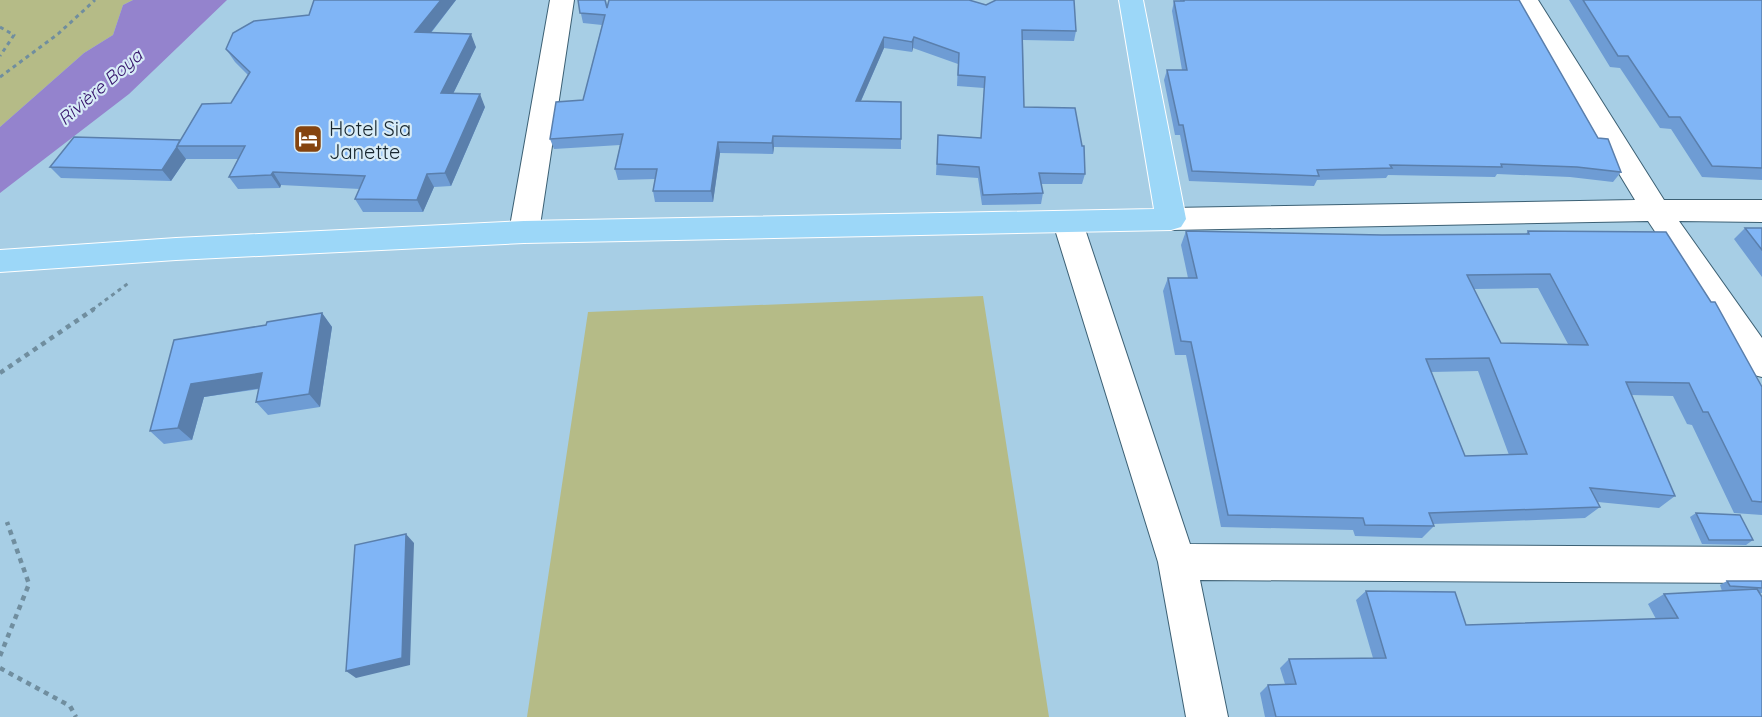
<svg xmlns="http://www.w3.org/2000/svg" width="1762" height="717" font-family="Quicksand,sans-serif">
  <style>
    .green { fill: #b5bb87 }
    .water { fill: #9483cd }
    .lines { fill: none; stroke-linecap: round; stroke-linejoin: round }
    .minor-casing { stroke: #3c6074; stroke-width: 2 }
    .trunk-casing { stroke: #fff; stroke-width: 2 }
    .path-far1 { stroke: #708e9f; stroke-width: 3; stroke-dasharray: 4 4; stroke-linecap: butt }
    .path { stroke: #708e9f; stroke-width: 4.5; stroke-dasharray: 5 5; stroke-linecap: butt }
    .minor { fill: #fff; fill-rule: evenodd }
    .trunk { fill: #9cd7f8; fill-rule: evenodd }
    .wall { fill: #6e9cd4; fill-rule: evenodd }
    .shaded-wall { fill: #5a7fac }
    .building { fill: #80b5f6; stroke: #5a7fac; stroke-width: 1.5; fill-rule: evenodd }
    .labels { text-anchor: middle; dominant-baseline: central; stroke-width: 4.5; stroke-linejoin: round; paint-order: stroke }
    .far-water-label { font-size: 18px; font-style: italic; fill: #34126a; stroke: #d8ecf7 }
    .poi-label { font-size: 20px; fill: #17262e; stroke: #d8ecf7; text-anchor: start }
  </style>
  <rect width="100%" height="100%" fill="#a7cee5"/>
  <path class="green" d="M0,0h133l-10,5 -10,30 -29,18 -84,74z
    M983,296l66,421h-522l61,-405z"/>
  <path class="water" d="M133,0h94l-98,94 -129,99v-66l84,-74 29,-18 10,-30z"/>
  <g class="lines">
    <g class="minor-casing">
      <path id="minor" d="M550,0h24l-35,232 -4,8 -11,3 -11,-3 -4,-8z
        M1514,0h24l126,200h98v22l-83,-1 83,117v39l-12,-3 -102,-153 -477,9 -10,-3 -5,-8 5,-8 10,-3 464,-8z
        M1068,212l10,3 5,8 107,321 572,3v36l-562,-3 28,137h-42l-28,-155 -105,-339 5,-8z"/>
    </g>
    <g class="trunk-casing">
      <path id="trunk" d="M1119,0h24l43,219 -5,8 -10,3 -647,13 -348,17 -176,12v-22l176,-12 348,-17 630,-12z"/>
    </g>
    <path class="path-far1" d="M0,27l14,8 -14,21
      M0,77l58,-43 37,-34
      M92,310l38,-28"/>
    <path class="path" d="M0,373l94,-64
      M0,656l29,-72 -22,-62
      M0,668l70,38 6,11"/>
    <use href="#minor" class="minor"/>
    <use href="#trunk" class="trunk"/>
  </g>
  <path class="wall" d="M314,0h142l-25,33 45,14 -23,47 32,13 -34,79 -17,1 -11,25h-60l-8,-13 5,-10 -79,-4 -1,3 -42,1 -9,-12 9,-18h-52l-15,22 -110,-3 -11,-11 130,-27 51,-37 17,-28 -13,-13 -9,-13 83,-34z
    M578,0h28l1,7 469,24 -2,10 -51,-1 1,67 61,67 -3,10h-41l2,9 -2,11 -59,1 -4,-27 -42,-3 2,-40 43,3 3,-50 -27,-2 1,-22 -45,-16 -1,4 -28,-4 -23,53 40,1v47l-127,-2 -1,7 -53,-1 -7,49h-58l-2,-11 2,-12 -37,1 -3,-11 5,-24 -66,4 -4,-10 33,-39 19,-75 -19,-2z
    M1180,0h339l79,138 23,34 -8,10 -43,-5 -73,-3 -2,3 -107,-2 -2,3 -69,2 -3,6 -125,-5 -9,-46h-5l-11,-55 3,-10h15l-10,-59 2,-10h6z
    M1569,0h193v180l-60,-3 -31,-48 -11,-1 -40,-60 -10,-1z
    M1745,228h17v49l-28,-38z
    M1186,231l196,4 144,-1 2,-3 234,156v128l-28,-2 -42,-88 -5,-1 -14,-28 -42,-1 44,101 -16,12 -61,-6 2,5 -15,11 -152,6 1,2 -12,12 -67,-2 -2,-6 -132,-3 -35,-172h-11l-12,-64 5,-13h20l-7,-33zM1538,288l30,56 -67,-1 -27,-54zM1478,371l31,84 -44,1 -34,-84z
    M322,313l10,14 -12,80 -52,8 -12,-13 3,-13 -55,8 -12,43 -28,4 -14,-13 116,-106z
    M1696,513l57,27 -7,5 -44,-1 -12,-27z
    M1727,581h35v12h-2l2,124h-497l-5,-24 8,-8 17,-1 -5,-16 9,-9 84,-1 -17,-58 10,-9 100,34 190,-6 -8,-15 16,-10 58,-3 -2,-6z"/>
  <path class="shaded-wall" d="M441,0h15l-35,45 -6,-13z
    M471,34l5,13 -29,59 -6,-13z
    M884,37v11l-28,64v-11z
    M914,37l-1,11 -1,4v-10z
    M480,94l5,13 -34,79 -6,-13z
    M773,136l1,11 -1,7 -1,-11z
    M718,142l2,11 -7,49 -2,-11z
    M177,147l9,12 -15,22 -9,-11z
    M273,172l8,13 -1,3 -9,-13z
    M427,174l7,13 -11,25 -6,-12z
    M322,313l10,14 -12,80 -11,-13z
    M262,373l12,13 -70,11 -12,43 -14,-12 13,-44z
    M406,534l8,9 -4,122 -54,13 -10,-7z"/>
  <path class="building" d="M314,0h127l-26,32 56,2 -30,59 39,1 -35,79 -18,1 -10,26 -62,-1 10,-23 -92,-4 -2,3 -42,2 16,-31h-68l25,-42 29,-1 19,-31 -24,-23 7,-16 21,-12 55,-6z
    M578,0h27l2,8 2,-8h360l17,5 10,-5h78l2,31 -54,-1 2,77 51,1 7,38h2l1,28 -46,-1 4,20 -60,2 -4,-28 -42,-3 1,-29 43,3 4,-61 -27,-2 1,-22 -45,-16 -2,5 -28,-5 -28,64 45,1v37l-128,-3 -1,7 -54,-1 -7,49h-58l4,-22h-42l8,-35 -73,5 6,-37 27,-2 22,-85 -25,-2z
    M1184,0h335l79,138 10,1 13,33 -44,-5 -76,-3 1,3 -112,-2 2,3 -75,2 2,6 -127,-5 -9,-46h-4l-12,-55h20l-13,-69h10z
    M1583,0h179v168l-50,-2 -32,-49h-11l-41,-61h-10z
    M74,137l106,3 -3,6v1l-15,23 -112,-3z
    M1745,228h17v22z
    M1186,231l196,4 147,-1 -1,-3 138,1 45,70h4l47,85v115l-10,-1 -44,-89h-5l-14,-29 -63,-1 49,114 -85,-8 10,19 -171,6 5,13 -69,-1 -2,-7 -135,-3 -37,-173 -10,-1 -13,-63h29zM1550,274l38,71 -87,-2 -34,-68zM1489,358l38,96 -62,2 -39,-97z
    M322,313l-13,81 -53,8 6,-29 -71,11 -13,44 -28,3 24,-91 92,-15 1,-3z
    M1696,513l44,2 13,25h-44z
    M406,534l-4,124 -56,13 9,-126z
    M1727,581h35v7l-32,-2z
    M1757,589l5,8v120h-486l-8,-32 28,-1 -7,-25 97,-1 -20,-67 89,1 11,33 212,-7 -14,-24z"/>
  <defs>
    <g id="hotel-square" transform="scale(1.5)"><rect x="-9" y="-9" width="18" height="18" rx="4" fill="#85440f" stroke="#d8ecf7"/><path d="M-6-4.5h1.5V1H6V5H4.5V3h-9V5H-6ZM-4 0a1.8 1.8 0 1 1 3.6 0ZM.5 0V-2.5h3Q6-2.5 6 0Z" fill="#fff"/></g>
  </defs>
  <g fill-rule="evenodd">
    <use href="#hotel-square" x="308" y="139"/>
  </g>
  <g class="labels">
    <g class="far-water-label">
      <text transform="translate(100 87) rotate(-41)">Rivière Boya</text>
    </g>
    <g class="poi-label">
      <text x="329" y="128">Hotel Sia<tspan x="329" dy="23">Janette</tspan></text>
    </g>
  </g>
</svg>
